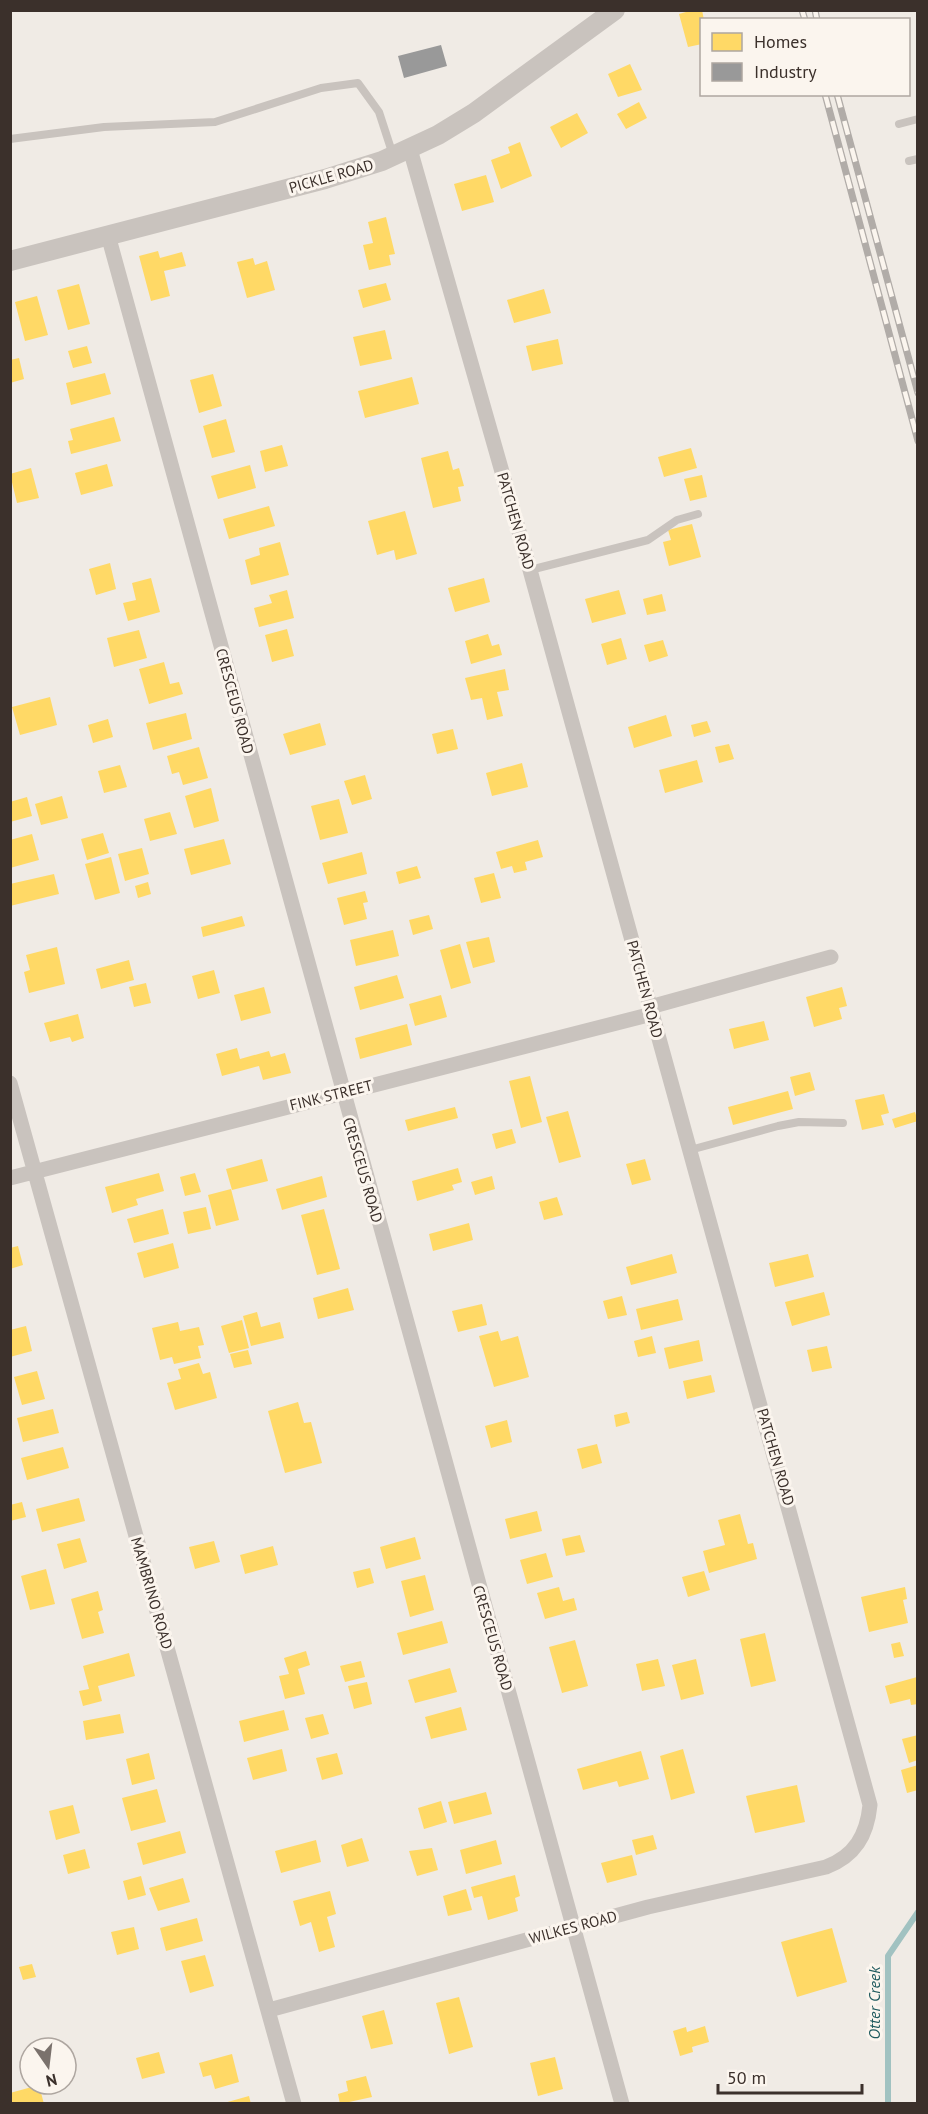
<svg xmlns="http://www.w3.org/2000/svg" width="928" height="2114" font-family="'PT Sans',sans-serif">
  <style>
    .homes { fill: #ffd966 }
    .industry { fill: #999 }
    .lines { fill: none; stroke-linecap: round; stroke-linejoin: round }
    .stream { stroke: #a1c2c1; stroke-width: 6 }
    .service { stroke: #c9c3be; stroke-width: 8 }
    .minor { stroke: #c9c3be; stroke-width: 15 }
    .tertiary { stroke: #c9c3be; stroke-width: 20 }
    .rail-casing { stroke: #b1aca8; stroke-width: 7 }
    .rail { stroke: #fbf5ee; stroke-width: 4.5; stroke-dasharray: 14; stroke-linecap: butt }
    .labels { text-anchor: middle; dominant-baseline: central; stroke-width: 6; stroke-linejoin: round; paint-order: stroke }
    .street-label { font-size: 15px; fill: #3b302b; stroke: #fbf5ee }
    .water-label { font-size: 16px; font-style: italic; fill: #1f5a5e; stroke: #fbf5ee }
  </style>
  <rect width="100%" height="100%" fill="#f0ebe5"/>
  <path class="homes" d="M693,10h9l2,10h-2v24l-14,3 -9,-33z
    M630,64l12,26 -24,7 -10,-23z
    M639,102l8,16 -21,11 -9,-15z
    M577,113l11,20 -27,15 -11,-21z
    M520,142l12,34 -31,13 -10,-29 19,-7 -2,-6z
    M486,175l8,27 -32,9 -8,-27z
    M386,217l9,37 -6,1 2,10 -22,5 -6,-25 10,-2 -5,-21z
    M158,251l2,7 22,-6 4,14 -22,5 6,25 -19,5 -12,-45z
    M253,258l2,7 12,-4 8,29 -28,8 -10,-36z
    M386,283l5,17 -28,8 -5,-18z
    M79,284l11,40 -22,6 -11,-40z
    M544,289l7,24 -37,10 -7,-23z
    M37,296l11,39 -23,6 -10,-39z
    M385,330l7,29 -32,7 -7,-29z
    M558,339l5,25 -31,7 -6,-25z
    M87,346l5,17 -19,5 -5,-17z
    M19,358l5,21 -14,4v-23z
    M105,373l6,21 -40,11 -5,-22z
    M213,374l9,32 -23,7 -9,-33z
    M412,377l7,27 -54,14 -7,-27z
    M114,417l7,24 -50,13 -3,-13 5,-1 -3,-11z
    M226,419l9,33 -23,6 -9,-32z
    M282,445l6,21 -23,6 -5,-21z
    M691,448l6,20 -33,9 -6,-20z
    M448,451l5,19 6,-2 5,18 -6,1 3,14 -28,7 -12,-50z
    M107,464l6,22 -32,9 -6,-22z
    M250,465l6,23 -38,11 -7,-23z
    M31,468l8,30 -22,5 -7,-29z
    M702,475l5,22 -17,4 -6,-22z
    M269,506l6,20 -46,13 -6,-20z
    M405,511l12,43 -21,6 -2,-10 -17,5 -9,-34z
    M692,524l9,33 -32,9 -6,-24 8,-2 -3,-10z
    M280,542l9,33 -38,10 -6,-25 15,-5 -1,-7z
    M110,563l6,26 -20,6 -7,-26z
    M151,578l9,34 -32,9 -5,-18 13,-3 -4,-17z
    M484,578l6,24 -35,10 -7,-24z
    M287,590l7,28 -35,9 -5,-19 18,-5 -3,-8z
    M619,590l7,24 -34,9 -7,-24z
    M662,594l4,17 -19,4 -4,-16z
    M287,629l7,27 -22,6 -7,-27z
    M139,630l8,28 -33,9 -7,-29z
    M488,634l4,12 7,-2 3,11 -31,9 -6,-23z
    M621,638l6,21 -20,6 -6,-21z
    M663,640l5,16 -19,6 -5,-17z
    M164,662l6,22 9,-2 4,12 -34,10 -10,-35z
    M505,669l4,21 -12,2 6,24 -16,4 -5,-22 -11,2 -6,-22z
    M50,697l7,28 -37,10 -8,-28z
    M186,713l6,26 -39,11 -7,-27z
    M666,715l6,21 -38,12 -6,-21z
    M108,719l5,18 -20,6 -5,-18z
    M707,721l4,11 -17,5 -3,-12z
    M320,723l6,22 -36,10 -7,-21z
    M453,729l5,20 -21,5 -5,-20z
    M729,744l5,15 -15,4 -4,-16z
    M199,747l9,31 -25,7 -4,-13 -7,2 -5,-18z
    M697,760l6,22 -38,11 -6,-23z
    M522,763l6,24 -36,9 -6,-23z
    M120,765l7,22 -23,6 -6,-22z
    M365,775l7,24 -20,6 -8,-24z
    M211,788l8,33 -25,7 -9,-32z
    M62,796l6,22 -27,7 -6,-21z
    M27,797l5,19 -22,6v-20z
    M339,799l9,34 -28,7 -9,-34z
    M170,812l7,22 -27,7 -6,-22z
    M103,833l6,20 -22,7 -6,-21z
    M32,834l7,26 -29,8v-28z
    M224,839l7,25 -40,11 -7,-26z
    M538,840l5,17 -18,5 2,8 -13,3 -2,-7 -11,3 -5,-17z
    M142,848l7,26 -24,7 -7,-27z
    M362,852l5,22 -39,10 -6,-21z
    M111,857l9,36 -25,7 -10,-36z
    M417,866l4,12 -22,6 -3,-12z
    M494,873l7,25 -20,5 -7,-25z
    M54,874l5,20 -49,12v-22z
    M148,882l3,12 -13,4 -3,-12z
    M365,891l3,11 -5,1 4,16 -23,6 -7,-27z
    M429,915l4,14 -20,6 -4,-15z
    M242,916l3,10 -42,11 -2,-10z
    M393,930l6,26 -43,10 -6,-26z
    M489,937l6,25 -22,6 -7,-26z
    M460,944l11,39 -20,6 -11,-39z
    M57,947l8,37 -36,9 -5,-21 6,-2 -4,-15z
    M129,960l5,20 -33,9 -5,-20z
    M214,970l6,23 -22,6 -6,-23z
    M397,975l7,23 -44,12 -6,-23z
    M146,983l5,20 -17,4 -5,-20z
    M264,987l7,26 -30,8 -7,-26z
    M842,987l5,19 -8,2 3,11 -28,8 -8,-30z
    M441,995l6,22 -32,9 -6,-22z
    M78,1014l6,24 -12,4 -2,-5 -20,5 -6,-19z
    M764,1021l5,19 -35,9 -5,-20z
    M407,1024l5,21 -52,14 -5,-21z
    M237,1048l3,11 29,-8 2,6 14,-4 6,20 -28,7 -4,-14 -37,10 -6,-22z
    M810,1072l5,18 -20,6 -5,-19z
    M530,1076l12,46 -21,6 -12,-47z
    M788,1091l5,18 -60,16 -5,-18z
    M884,1094l5,19 -8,2 3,10 -22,5 -7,-30z
    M455,1107l3,11 -50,13 -3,-11z
    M568,1111l13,46 -22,6 -13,-46z
    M915,1112l3,9 -23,7 -3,-9z
    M512,1129l4,14 -20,6 -4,-15z
    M262,1159l6,22 -36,9 -6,-21z
    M645,1159l6,21 -19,5 -6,-21z
    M458,1168l4,14 -10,3 2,5 -37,11 -5,-20z
    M159,1173l5,18 -28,8 2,6 -26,8 -7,-26z
    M195,1173l6,19 -16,4 -5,-19z
    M322,1176l5,21 -45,13 -6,-21z
    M492,1176l3,13 -20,6 -4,-13z
    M231,1189l8,31 -23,6 -8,-31z
    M557,1197l6,18 -19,5 -5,-18z
    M206,1207l5,22 -23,5 -5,-22z
    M163,1209l6,25 -35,9 -7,-24z
    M324,1209l16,60 -23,6 -16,-60z
    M469,1223l4,17 -40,11 -4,-17z
    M173,1243l6,25 -35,10 -7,-25z
    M18,1246l5,19 -13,4v-21z
    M672,1254l5,19 -46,12 -5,-18z
    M808,1254l6,23 -39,10 -6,-24z
    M348,1288l6,22 -36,9 -5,-21z
    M824,1292l6,23 -38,11 -7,-24z
    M622,1296l5,19 -19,4 -5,-18z
    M678,1299l5,21 -42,10 -5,-21z
    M482,1304l5,21 -29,7 -6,-21z
    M257,1312l4,15 19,-5 4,16 -33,8 -8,-30z
    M242,1320l7,28 -20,5 -8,-27z
    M178,1322l2,9 19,-4 5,18 -6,1 3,12 -27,6 -2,-7 -12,3 -8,-32z
    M26,1326l6,25 -22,6v-27z
    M498,1331l3,10 17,-5 11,41 -35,10 -15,-51z
    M652,1336l4,17 -18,4 -4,-16z
    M699,1340l4,21 -34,8 -5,-21z
    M827,1346l5,22 -20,4 -5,-22z
    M248,1350l4,14 -18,4 -4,-14z
    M199,1363l4,11 7,-2 7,26 -42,12 -8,-27 14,-4 -3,-10z
    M37,1371l8,28 -23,6 -8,-28z
    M711,1375l4,17 -28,7 -4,-18z
    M298,1402l6,21 7,-1 11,41 -37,10 -17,-62z
    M53,1409l6,24 -36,9 -6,-24z
    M627,1412l3,11 -14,4 -2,-12z
    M507,1420l5,22 -21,6 -6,-22z
    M597,1444l5,19 -20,6 -5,-20z
    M63,1447l6,21 -42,12 -6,-22z
    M79,1498l6,23 -43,11 -6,-23z
    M22,1502l4,15 -16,4v-16z
    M537,1511l5,20 -32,8 -5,-20z
    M740,1514l8,30 5,-1 4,16 -48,14 -6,-22 22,-6 -7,-25z
    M580,1535l5,17 -19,4 -4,-17z
    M415,1537l6,22 -35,10 -6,-22z
    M80,1538l7,24 -23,7 -7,-25z
    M214,1541l6,21 -25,7 -6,-22z
    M273,1546l5,19 -33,9 -5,-19z
    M546,1553l7,24 -26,7 -7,-24z
    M370,1568l4,15 -17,5 -4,-16z
    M46,1569l9,35 -25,6 -9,-34z
    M704,1571l6,19 -22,7 -6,-20z
    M425,1575l9,35 -24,7 -9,-36z
    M559,1587l4,14 11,-3 3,12 -32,9 -8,-26z
    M905,1587l2,12 -4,1 5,23 -39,9 -8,-35z
    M98,1591l5,19 -5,2 6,21 -22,6 -11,-40z
    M442,1621l6,22 -45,12 -6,-22z
    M765,1633l11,48 -25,6 -11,-48z
    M575,1640l13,46 -26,7 -13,-46z
    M900,1642l4,14 -10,2 -3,-14z
    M306,1651l4,14 -12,4 7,25 -20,5 -6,-23 10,-2 -5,-16z
    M129,1653l6,23 -37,10 4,15 -19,5 -4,-15 10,-2 -6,-23z
    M658,1659l7,27 -23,5 -6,-27z
    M696,1659l8,35 -23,6 -9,-35z
    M361,1661l4,16 -20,5 -5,-16z
    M450,1668l7,24 -42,11 -7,-23z
    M917,1677l1,27 -7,1 -1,-6 -20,5 -5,-18z
    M367,1682l5,22 -18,5 -6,-23z
    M461,1707l6,23 -36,9 -6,-22z
    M284,1710l5,20 -45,12 -5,-21z
    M120,1714l4,19 -38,7 -3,-19z
    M323,1714l6,20 -18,5 -6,-21z
    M918,1735v25l-9,3 -7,-24z
    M282,1749l5,22 -34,9 -6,-22z
    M683,1749l12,44 -24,7 -11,-44z
    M641,1751l8,28 -30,8 -2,-6 -34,9 -6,-21z
    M149,1753l6,26 -23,6 -6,-26z
    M337,1753l6,21 -21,6 -6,-22z
    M918,1765v25l-11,3 -6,-23z
    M797,1785l8,37 -50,11 -9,-37z
    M157,1789l9,33 -35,9 -9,-33z
    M486,1792l6,22 -38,10 -6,-22z
    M441,1801l6,21 -23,7 -6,-21z
    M73,1805l7,28 -24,7 -7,-29z
    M180,1831l6,22 -43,12 -6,-22z
    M653,1835l4,14 -21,6 -4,-15z
    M362,1838l7,23 -22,6 -6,-22z
    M316,1840l5,22 -40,11 -6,-22z
    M496,1840l6,24 -36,10 -6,-24z
    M432,1848l6,22 -21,6 -8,-25z
    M85,1849l5,19 -22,6 -5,-19z
    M632,1855l5,20 -30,8 -6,-20z
    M515,1875l5,21 -5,2 3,13 -30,9 -6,-24 -8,2 -3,-11z
    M141,1876l5,19 -18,5 -5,-19z
    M183,1878l7,24 -32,9 -9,-23z
    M466,1889l6,21 -24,6 -5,-20z
    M330,1891l6,23 -9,3 8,30 -16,5 -8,-30 -11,4 -7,-25z
    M197,1918l6,23 -37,10 -6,-23z
    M134,1927l5,22 -22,6 -6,-23z
    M832,1928l15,54 -50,15 -16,-55z
    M205,1955l9,31 -24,7 -9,-32z
    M32,1964l4,13 -13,3 -4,-13z
    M459,1997l14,50 -24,7 -13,-51z
    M384,2010l9,34 -22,5 -9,-33z
    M705,2026l4,16 -17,5 1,5 -13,4 -7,-25 13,-4 1,5z
    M159,2052l6,21 -23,6 -6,-21z
    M232,2054l7,28 -24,7 -4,-14 -8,2 -4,-14z
    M555,2057l8,32 -25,7 -8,-33z
    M366,2076l6,21 -32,7 -2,-10 10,-3 -2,-10z
    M39,2085l5,19h-34v-11z
    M249,2096l2,8h-27v-1z"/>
  <path class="industry" d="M441,45l6,21 -43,12 -6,-22z"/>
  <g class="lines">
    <path class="stream" d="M888,2104v-148l30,-44"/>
    <path class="service" d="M899,124l19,-5
      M10,139l94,-12 111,-5 106,-34 37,-5 21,29 14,43
      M909,161l9,-2
      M530,570l118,-30 29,-20 21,-6
      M690,1150l88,-24 21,-4 44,1"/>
    <path class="minor" d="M108,235l514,1869
      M650,1007l181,-50
      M10,1083l284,1021
      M10,1178l642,-164
      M269,2010l379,-103 178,-40c29,-11 41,-32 44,-62l-340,-1235 -120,-421"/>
    <path class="tertiary" d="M10,261l315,-82 57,-18 56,-26 36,-22 141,-103"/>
    <g class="rail-casing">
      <path id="rail" d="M802,10l3,10
        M815,10l2,10
        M825,94l93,347
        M837,94l81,299"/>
    </g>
    <use href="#rail" class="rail"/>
  </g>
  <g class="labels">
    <g class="street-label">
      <text transform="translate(331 176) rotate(-16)">PICKLE ROAD</text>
      <text transform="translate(516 521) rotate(74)">PATCHEN ROAD</text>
      <text transform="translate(235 701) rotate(75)">CRESCEUS ROAD</text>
      <text transform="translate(645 989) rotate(75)">PATCHEN ROAD</text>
      <text transform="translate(331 1095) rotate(-14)">FINK STREET</text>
      <text transform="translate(363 1170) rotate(74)">CRESCEUS ROAD</text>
      <text transform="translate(776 1457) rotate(74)">PATCHEN ROAD</text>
      <text transform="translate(152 1593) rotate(74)">MAMBRINO ROAD</text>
      <text transform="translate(493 1638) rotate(74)">CRESCEUS ROAD</text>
      <text transform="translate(573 1927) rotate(-15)">WILKES ROAD</text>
    </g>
    <g class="water-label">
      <text transform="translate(874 2003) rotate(-90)">Otter Creek</text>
    </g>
  </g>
  <rect width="928" height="2114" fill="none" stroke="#3b302b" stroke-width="24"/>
  <rect x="700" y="18" width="210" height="78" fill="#fbf5ee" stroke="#aea6a0" stroke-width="1.5"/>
  <rect x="712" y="33" width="30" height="18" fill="#ffd966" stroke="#aea6a0" stroke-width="1.5"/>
  <text x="754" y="48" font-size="18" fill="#3b302b">Homes</text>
  <rect x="712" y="63" width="30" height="18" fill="#999999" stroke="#aea6a0" stroke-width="1.5"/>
  <text x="754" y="78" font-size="18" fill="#3b302b">Industry</text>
  <g transform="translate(48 2066) rotate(166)"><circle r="28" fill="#fbf5ee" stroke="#aea6a0" stroke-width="1.5"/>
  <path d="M0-4.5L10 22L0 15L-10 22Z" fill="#7a716c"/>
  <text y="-9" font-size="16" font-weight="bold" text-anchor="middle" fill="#3b302b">N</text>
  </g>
  <path d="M718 2084v9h144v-9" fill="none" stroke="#3b302b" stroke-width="3"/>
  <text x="727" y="2084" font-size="18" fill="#3b302b" stroke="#fbf5ee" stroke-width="4.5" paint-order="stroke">50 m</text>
</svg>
